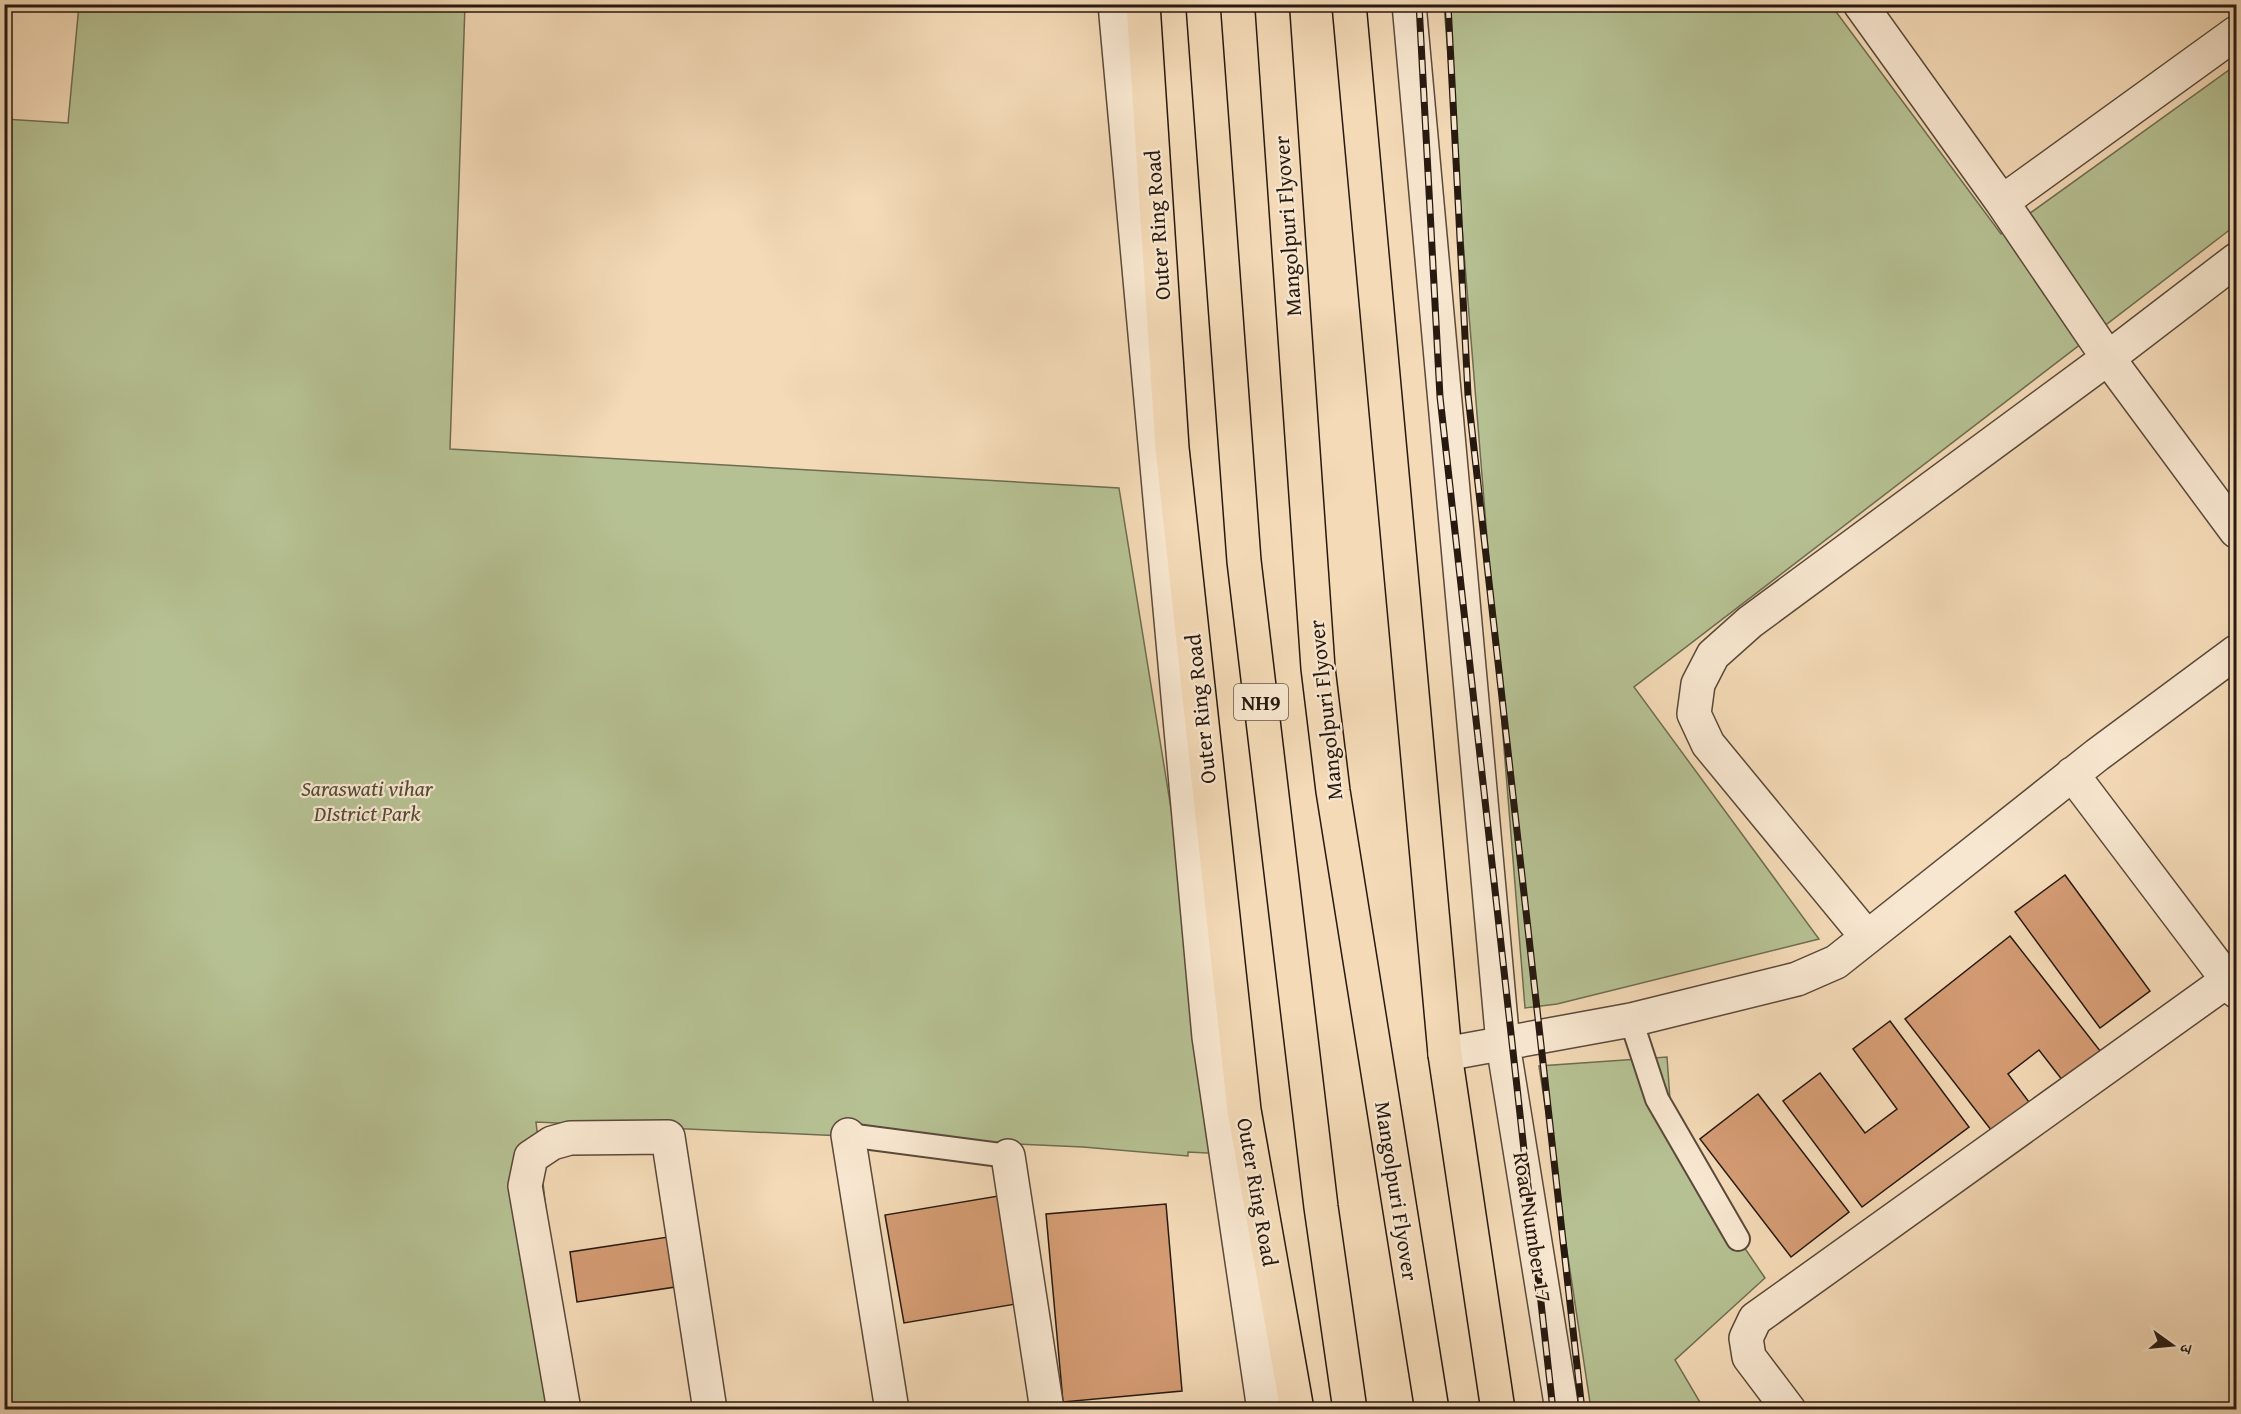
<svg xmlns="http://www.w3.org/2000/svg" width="2241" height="1414" font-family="'Gentium Book Plus','Noto Serif Devanagari',serif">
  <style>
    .green { fill: #b6c193; stroke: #6e6d52; stroke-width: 1.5 }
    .building { fill: #d59c74; stroke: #261910; stroke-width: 1.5 }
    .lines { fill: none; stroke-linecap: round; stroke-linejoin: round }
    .lane-casing { stroke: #5a493a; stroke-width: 26 }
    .street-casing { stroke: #5a493a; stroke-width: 36 }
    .primary-casing { stroke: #261910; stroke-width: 36 }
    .highway-casing { stroke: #261910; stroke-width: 36 }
    .lane { stroke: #f8e7d0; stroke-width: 22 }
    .street { stroke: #f8e7d0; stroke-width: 33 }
    .primary { stroke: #f4dab7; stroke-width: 33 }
    .highway { stroke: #f4dab7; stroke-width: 33 }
    .rail-casing { stroke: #261910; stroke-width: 7 }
    .rail { stroke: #f8e7d0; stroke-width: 4.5; stroke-dasharray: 14; stroke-linecap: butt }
    .labels { text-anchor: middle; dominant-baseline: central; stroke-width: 4.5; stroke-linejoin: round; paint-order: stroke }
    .shield { fill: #f8e7d0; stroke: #65574a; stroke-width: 1.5 }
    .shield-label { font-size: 21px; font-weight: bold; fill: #261910 }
    .street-label { font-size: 22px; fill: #261910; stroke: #f8e7d0 }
    .park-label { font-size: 22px; font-style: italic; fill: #514b37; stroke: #f8e7d0 }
  </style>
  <rect width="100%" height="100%" fill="#f4dab7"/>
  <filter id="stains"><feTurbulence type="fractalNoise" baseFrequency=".00333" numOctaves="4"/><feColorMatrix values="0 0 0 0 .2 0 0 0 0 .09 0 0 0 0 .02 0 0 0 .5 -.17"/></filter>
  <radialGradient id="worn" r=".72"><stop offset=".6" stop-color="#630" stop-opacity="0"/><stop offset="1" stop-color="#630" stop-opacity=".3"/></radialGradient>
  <path class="green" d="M79,5h386l-15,444 669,39 108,666 -39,-2v4l-105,-9 -547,-25 33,287h-564l-1,-1290 64,4z
    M1444,5h387l170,229 235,-169v160l-602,462 185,252 -262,65 -32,4z
    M1667,1057l6,85 92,136 -90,82 29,49h-113l-52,-343z"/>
  <path class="building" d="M2065,875l85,116 -50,37 -85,-116z
    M2010,936l91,116 -38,29 -24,-31 -31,24 24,32 -37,29 -90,-116z
    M1890,1021l79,106 -107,80 -79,-106 37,-28 45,60 32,-24 -44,-60z
    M1758,1094l91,118 -58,45 -91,-118z
    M998,1196l18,108 -112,19 -19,-108z
    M1166,1204l16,187 -119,11 -17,-188z
    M668,1237l7,50 -98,15 -7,-50z"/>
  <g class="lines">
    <g class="lane-casing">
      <path id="lane" d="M1631,1020l26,79 81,140
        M848,1135l160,21"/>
    </g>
    <g class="street-casing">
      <path id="street" d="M1115,4l94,1033 55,373
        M1409,4l94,1040 59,366
        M1860,4l142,198 106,156 128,173
        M2002,202l234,-169
        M2072,774l164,217
        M1867,937l-159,-193 -14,-30 4,-30 15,-29 37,-33 358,-264 128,-98
        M1445,1054l186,-34 166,-41 39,-17 261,-207 139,-103
        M848,1135l44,275
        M1008,1156l39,254
        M564,1410l-39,-224 6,-29 21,-14 18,-5 98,-1 42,273
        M1789,1410l-40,-53 -3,-19 9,-19 473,-339"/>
    </g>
    <g class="primary-casing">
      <path id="primary" d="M1143,4l29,444 72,662 53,300
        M1349,4l96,1050 53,356"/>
    </g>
    <g class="highway-casing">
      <path id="highway" d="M1203,4l41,557 77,646 29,203
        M1272,4l46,664 15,123 99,619"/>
    </g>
    <use href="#lane" class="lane"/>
    <use href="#street" class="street"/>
    <use href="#primary" class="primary"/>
    <use href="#highway" class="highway"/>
    <g class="rail-casing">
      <path id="rail" d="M1419,4l21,393 113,1013
        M1448,4l20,391 114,1015"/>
    </g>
    <use href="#rail" class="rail"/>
  </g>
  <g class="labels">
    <rect class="shield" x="1234" y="684" width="54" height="36" rx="4.5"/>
    <g class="shield-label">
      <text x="1261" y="702">NH9</text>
    </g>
    <g class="street-label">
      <text transform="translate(1157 225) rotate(-94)">Outer Ring Road</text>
      <text transform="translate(1287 226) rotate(-94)">Mangolpuri Flyover</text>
      <text transform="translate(1200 709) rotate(-96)">Outer Ring Road</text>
      <text transform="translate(1325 710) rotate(-96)">Mangolpuri Flyover</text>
      <text transform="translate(1397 1191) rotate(81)">Mangolpuri Flyover</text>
      <text transform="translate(1258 1192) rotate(80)">Outer Ring Road</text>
      <text transform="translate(1533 1227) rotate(81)">Road Number 17</text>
    </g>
    <g class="park-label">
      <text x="367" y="788">Saraswati vihar<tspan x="367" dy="25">DIstrict Park</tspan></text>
    </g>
  </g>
  <rect width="2241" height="1414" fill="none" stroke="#f4dab7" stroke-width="24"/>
  <rect x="6" y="6" width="2229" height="1402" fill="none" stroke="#261910" stroke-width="3"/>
  <rect x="12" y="12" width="2217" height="1390" fill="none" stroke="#261910" stroke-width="1.5"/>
  <g transform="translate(2172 1345) rotate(105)" stroke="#f8e7d0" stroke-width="4.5" paint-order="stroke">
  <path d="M0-4.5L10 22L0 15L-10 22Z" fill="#261910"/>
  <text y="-9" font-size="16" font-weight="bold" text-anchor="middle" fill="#261910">उ</text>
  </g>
  <rect width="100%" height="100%" filter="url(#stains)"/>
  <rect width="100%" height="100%" fill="url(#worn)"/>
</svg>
